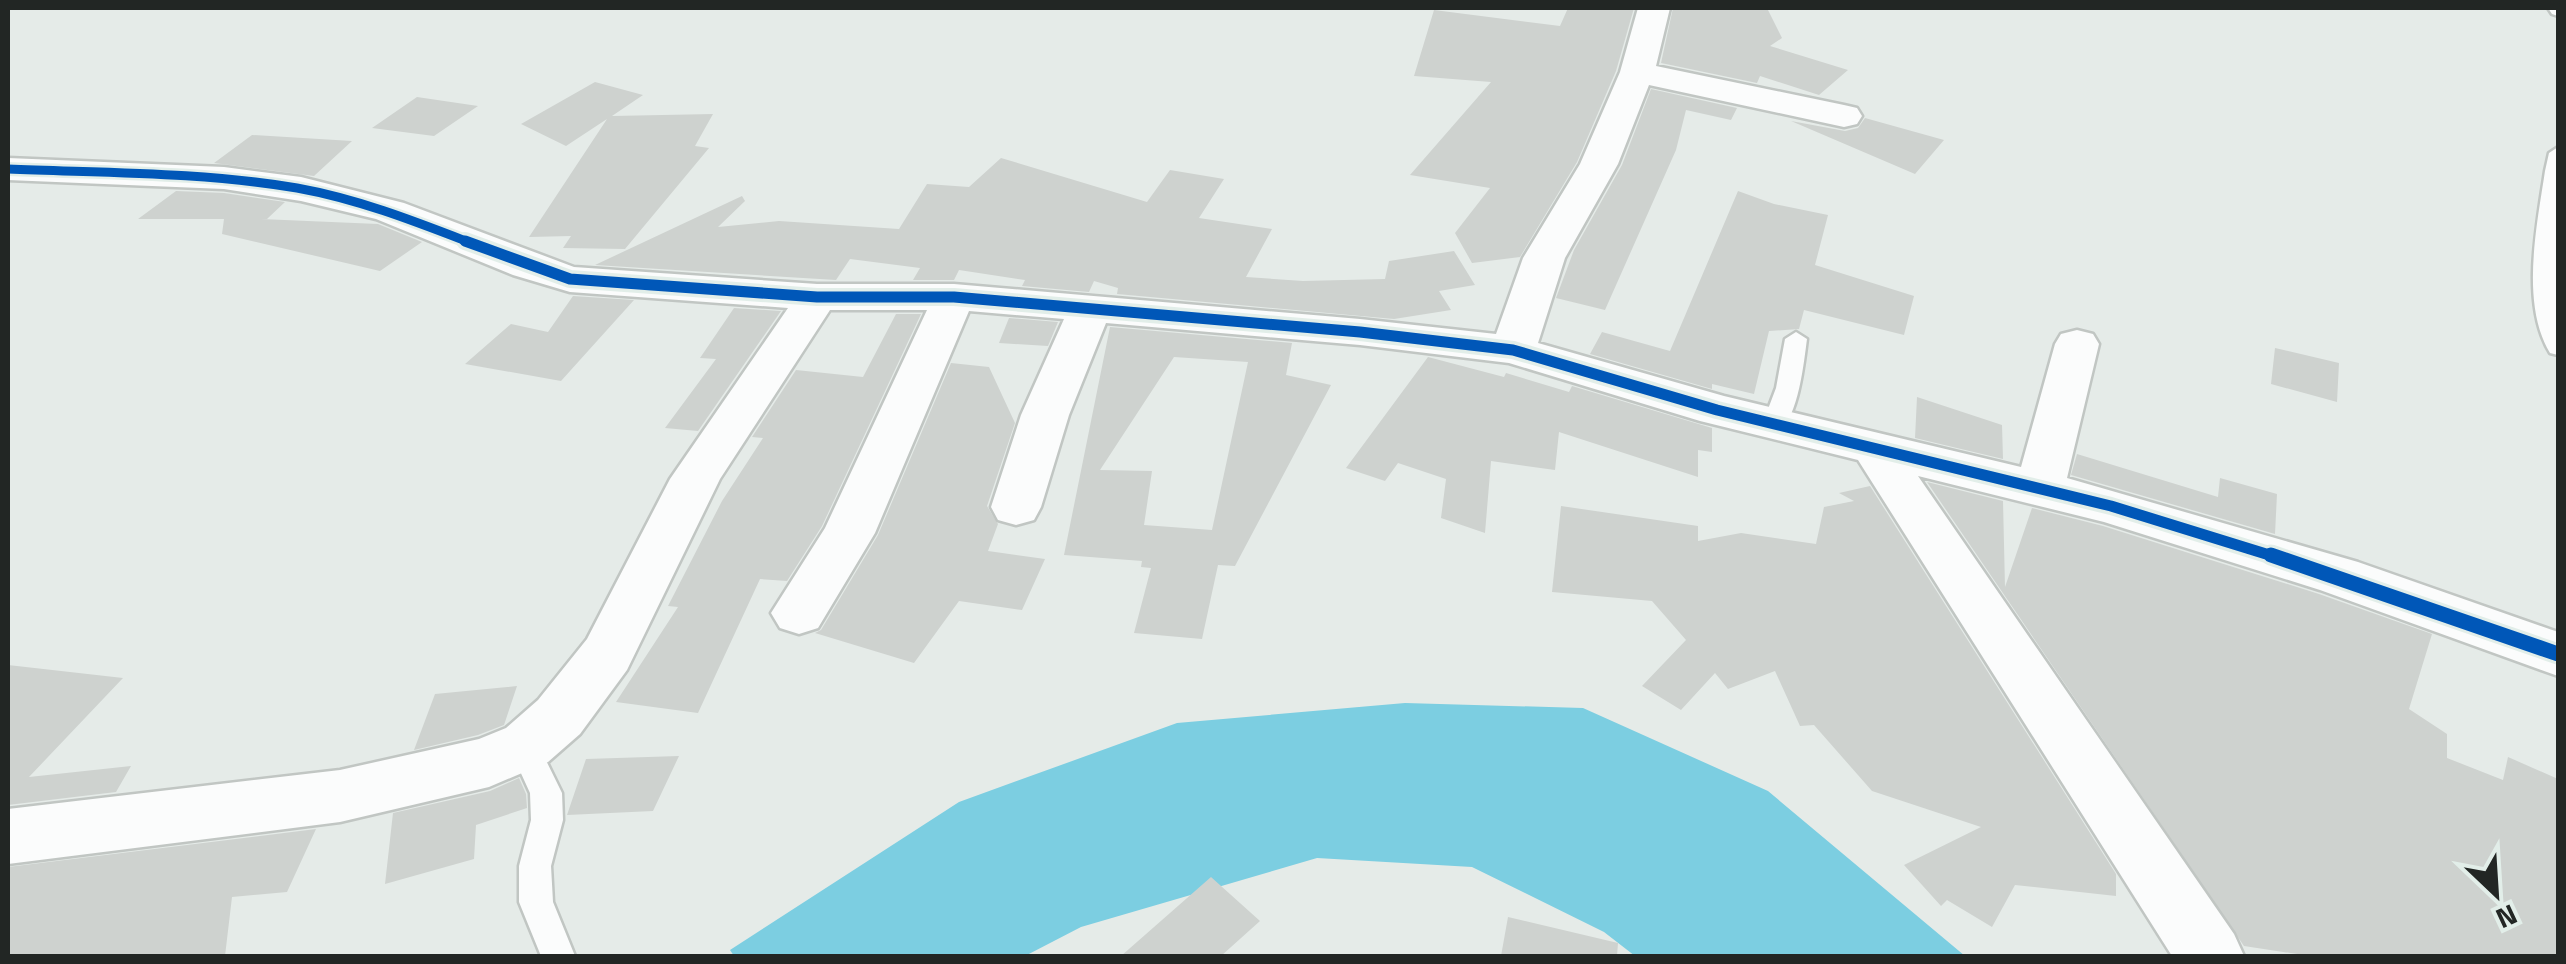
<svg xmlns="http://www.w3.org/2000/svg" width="2566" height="964" font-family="'Titillium Web',sans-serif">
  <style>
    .water { fill: #7ccee1 }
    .building { fill: #ced2cf; fill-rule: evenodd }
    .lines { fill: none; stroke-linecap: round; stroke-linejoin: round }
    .service-casing { stroke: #c1c6c3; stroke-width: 5 }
    .minor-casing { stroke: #c1c6c3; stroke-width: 5 }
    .service { fill: #fbfcfc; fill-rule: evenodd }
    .minor { fill: #fbfcfc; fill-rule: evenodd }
    .cycleway-far2-casing { stroke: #e2eee9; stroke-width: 14 }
    .cycleway-far1-casing { stroke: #e2eee9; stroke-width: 18 }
    .cycleway-casing { stroke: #e2eee9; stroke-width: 21 }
    .cycleway-far2 { stroke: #0057b8; stroke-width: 9 }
    .cycleway-far1 { stroke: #0057b8; stroke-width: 11 }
    .cycleway { stroke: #0057b8; stroke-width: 15 }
  </style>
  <rect width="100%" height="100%" fill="#e5ebe8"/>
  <path class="water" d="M1405,703l178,5 185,83 197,165h-330l-31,-24 -132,-65 -155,-9 -236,69 -56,29h-291l-4,-6 229,-148 218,-79z"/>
  <path class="building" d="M1568,8h66l-18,63 -39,91 -57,95 -48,6 -17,-30 35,-45 -80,-13 81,-93 -77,-6 20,-66 126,16z
    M1673,8h94l15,30 -12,8 78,24 -29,25 -59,-19 -3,7 -96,-20z
    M595,82l48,13 -31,21 101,-2 -18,32 14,2 -84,101 -62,-1 8,-12 -42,1 78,-118 -41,27 -45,-22z
    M1651,89l86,19 -6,12 -45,-10 -10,40 -71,160 -49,-12 18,-48 48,-85z
    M417,97l61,9 -44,30 -62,-8z
    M1865,118l79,22 -29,34 -124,-53 54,10 13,-3z
    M252,135l100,6 -38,35 -100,-13z
    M1001,158l146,44 23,-32 54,9 -25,39 73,11 -26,48 57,4 82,-2 4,-18 65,-10 21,34 -36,6 12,19 -57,9 -277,-25 1,-6 -24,-7 -5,11 -67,-6 3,-6 -66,-10 -5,10h-41l7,-12 -70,-9 -14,21 -241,-15 147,-69 3,5 -27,26 61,-6 120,8 28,-45 42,3z
    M176,191l48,2 61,9 -18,17h-6l117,5 44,18 -42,29 -158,-37 2,-15h-86z
    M1738,191l36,13 54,11 -13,50 99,31 -10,39 -100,-25 -5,19 -30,2 -15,63 -42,-10v5l-122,-35 12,-22 68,19z
    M573,296l61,4 -73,81 -96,-17 46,-40 37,8z
    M734,308l47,3 -83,120 -33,-3 51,-69 -16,-1z
    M896,314h25l-99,212 -35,55 -27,-2 -62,134 -82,-11 62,-95 -10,-1 54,-105 41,-63 -11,-1 44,-67 67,7z
    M1009,318l49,4 -10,24 -49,-3z
    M1110,327l182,16 -6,32 45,10 -96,181 -17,-1 -16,74 -68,-6 17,-65 -10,-1 1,-6 -78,-6zM1174,357l74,5 -36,168 -68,-5 8,-54 -52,-1z
    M2275,348l64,15 -2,39 -66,-18z
    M1428,357l76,20 2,-4 63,19 3,-6 140,42v24l-14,-2v27l-139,-45 -4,38 -64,-9 -6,72 -44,-15 5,-39 -48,-16 -13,18 -39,-13z
    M951,363l38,4 26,56 -28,83 11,18 -10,27 57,8 -23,51 -63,-9 -45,62 -99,-30 6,-3 57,-95z
    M1917,397l85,28 1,34 -88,-21z
    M2077,454l141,43 2,-19 57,16 -2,40 -204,-59z
    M1927,482l76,19 2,86 27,-79 71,18 216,68 113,40 -23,75 38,25v24l56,22 5,-23 50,22v177h-248l-66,-10z
    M1870,486l246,388v22l-101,-11 -23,42 -45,-27 -6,6 -37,-41 77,-38 -109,-36 -58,-66 -14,1 -25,-55 -47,18 -13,-16 -34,37 -39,-24 44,-46 -34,-39 -100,-9 9,-86 137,20v15l43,-8 75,11 8,-37 30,-6 -15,-8z
    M8,665l115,13 -94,99 102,-11 -15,26 -108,13z
    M517,686l-13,39 -26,10 -64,15 21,-56z
    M679,756l-26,55 -86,4 19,-56z
    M519,778l7,16 1,14 -51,17 -2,34 -89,25 8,-71 97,-22z
    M316,829l-29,63 -55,5 -7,59h-217v-89z
    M1211,877l49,44 -39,35h-100z
    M1508,917l110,26 -1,13h-116z"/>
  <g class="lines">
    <g class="service-casing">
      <path id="service" d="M2548,8h10v8l-6,-2z
        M2558,147v208l-8,-2c-30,-49 -13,-128 -5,-182l4,-18z
        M1796,332l11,7c-3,22 -9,87 -33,94l-12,-8 14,-37 9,-49z
        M524,735l11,3 27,55 1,27 -12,46 2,36 22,54h-34l-22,-54v-36l12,-46 -1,-27 -21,-46 4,-9z"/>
    </g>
    <g class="minor-casing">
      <path id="minor" d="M1638,8h32l-14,58 188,39 13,3 5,8 -5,8 -13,3 -195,-42 -31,79 -53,94 -27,85 186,53 297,71 34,-123 6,-10 16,-4 16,4 6,10 -32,134 291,84 200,70v44l-238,-86 -216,-68 -186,-46 316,458 10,22h-72l-314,-496 -158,-39 -191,-58 -149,-18 -254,-22 -37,92 -28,92 -7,13 -18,5 -18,-5 -7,-13 30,-92 43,-96 -95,-8 -94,222 -57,95 -19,6 -19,-6 -9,-15 54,-85 102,-218h-97l-110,169 -93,191 -47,64 -32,28 -59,25 -149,35 -332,42v-55l332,-39 139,-31 27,-11 32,-28 49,-61 83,-160 118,-171 -218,-16 -57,-17 -137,-56 -75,-18 -77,-12 -216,-9v-22l216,9 77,10 103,26 170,64 243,17h137l406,35 136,15 27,-76 57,-94 40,-92z"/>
    </g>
    <use href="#service" class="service"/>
    <use href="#minor" class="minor"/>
    <g class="cycleway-far2-casing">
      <path id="cycleway-far2" d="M8,169c96,4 194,3 289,19 61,11 117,33 174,55"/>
    </g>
    <g class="cycleway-far1-casing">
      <path id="cycleway-far1" d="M465,241l105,38 247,18h137l406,35 153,18 204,60 394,96 168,52"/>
    </g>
    <g class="cycleway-casing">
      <path id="cycleway" d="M2271,555l287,99"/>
    </g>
    <use href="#cycleway-far2" class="cycleway-far2"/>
    <use href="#cycleway-far1" class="cycleway-far1"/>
    <use href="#cycleway" class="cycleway"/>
  </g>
  <rect width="2566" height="964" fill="none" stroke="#222624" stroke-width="20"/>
  <g transform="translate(2496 894) rotate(155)" stroke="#e2eee9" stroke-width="8" paint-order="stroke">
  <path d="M0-8L18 38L0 25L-18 38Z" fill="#222624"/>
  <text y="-15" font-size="28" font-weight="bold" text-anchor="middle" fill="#222624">N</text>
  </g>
</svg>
